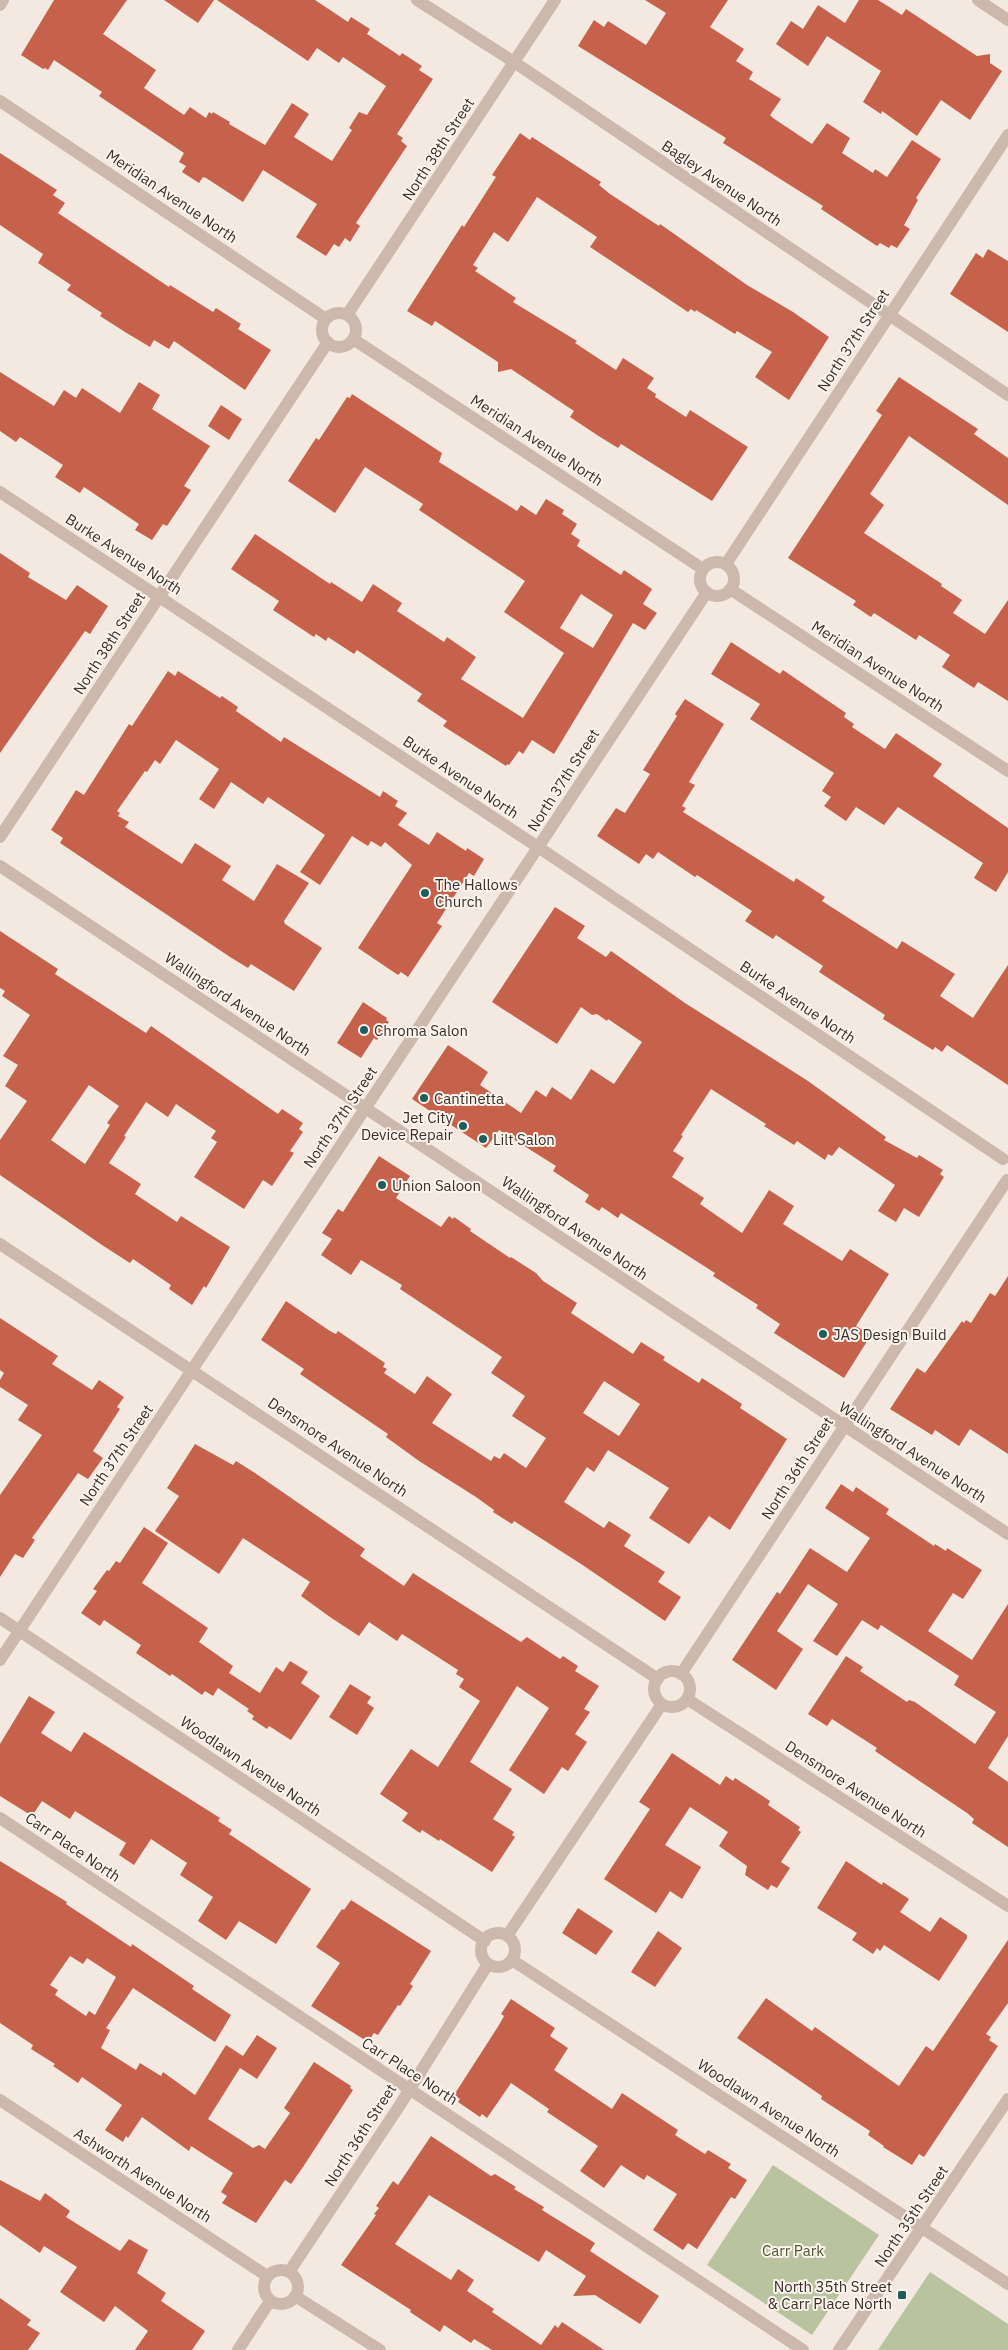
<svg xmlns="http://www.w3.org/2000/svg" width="1008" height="2350" font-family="'IBM Plex Sans',sans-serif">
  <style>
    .green { fill: #bac3a0 }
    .building { fill: #c6614c; fill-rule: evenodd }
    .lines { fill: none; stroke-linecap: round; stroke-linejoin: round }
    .minor { stroke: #ccb8ac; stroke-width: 12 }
    .poi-dot { fill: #1f5d5d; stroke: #fbf4ed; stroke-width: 2 }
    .labels { text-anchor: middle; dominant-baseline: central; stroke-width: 4; stroke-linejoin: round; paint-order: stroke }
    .street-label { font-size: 15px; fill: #3a2f2b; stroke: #fbf4ed }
    .poi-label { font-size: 15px; fill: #3a2f2b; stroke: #fbf4ed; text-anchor: start }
    .park-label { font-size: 15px; fill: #4c592e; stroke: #fbf4ed }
  </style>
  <rect width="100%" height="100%" fill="#f4e9e0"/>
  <path class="green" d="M773,2165l106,70 -67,100 -105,-70z
    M930,2272l78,52v26h-130z"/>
  <path class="building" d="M54,0h73l-24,34 53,36 -12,18 40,27 6,-8 16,11 3,-6 3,2 1,-2 17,10 -1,2 36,21 27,-42 17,11 -15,23 38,24 20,-31 -3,-2 10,-16 8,3 19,-29 -43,-29 -4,6 -22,-15 -9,13 -91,-61h98l33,22 3,-5 19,12 -3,5 33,22 2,-3 20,13 -3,4 14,9 -36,55 6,4 -2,3 6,5 -51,77 4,3 -10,16 -5,-4 -6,9 -5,-3 -8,12 -30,-19 21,-33 -54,-34 -20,32 -37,-24 -3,-1 -4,6 -17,-11 4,-6 -7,-4 5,-9 -85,-57 3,-4 -48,-32 -6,10 -3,-2 -2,1 -22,-14z
    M164,0h50l-16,23z
    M645,0h83l-18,27 34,22 -8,12 17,11 -4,7 32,20 -11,16 3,3 39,26 15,-21 23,15 -8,15 31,20 2,-4 12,8 25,-37 29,19 -25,39 2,2 -14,25 6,4 -13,19 -6,-3 -2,3 -9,-5 -3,3 -56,-37 2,-3 -100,-63 3,-5 -148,-92 16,-26 10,7 4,-6 38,24 20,-32z
    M859,0h19l24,15 4,-6 71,47 13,-2v9l12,8 -32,49 -29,-20 -24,36 -35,-25 -1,3 -18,-12 18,-31 -54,-35 -19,30 -32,-22 15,-23 12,8 15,-24 27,18z
    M520,133l10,7 2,-3 69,45 -2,3 11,9 49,32 1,-2 87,61 46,27 36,25 -40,63 -34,-23 17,-25 -35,-21 -2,3 -39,-24 -1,2 -4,-3 -3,3 -98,-65 7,-10 -60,-40 -29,45 -14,-10 -21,33 5,3 -3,3 41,27 -3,4 64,39 -2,2 41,27 7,-12 31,20 -7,10 9,6 -1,3 31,20 4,-7 58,37 -36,54 -91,-57 -3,4 -21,-13 -27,-18 4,-6 -63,-42 -13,3v-10l-63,-41 -3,5 -25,-15 55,-86 2,2 30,-47 2,-3 -4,-2z
    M0,153l57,37 -4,5 12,8 -7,10 111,74 1,-2 43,27 3,-4 25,16 -3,5 33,21 -26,40 -71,-49 -5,8 -15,-9 -4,7 -25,-15 -25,-16 2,-3 -35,-23 4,-5 -33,-22 5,-9 -43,-29z
    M988,249l20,12v71l-58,-38 26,-41 7,5z
    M0,372l54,34 10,-16 12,8 6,-10 38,25 19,-31 21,13 -8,14 58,37 -26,40 7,4 -24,36 -4,-2 -11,16 -17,-10 4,-6 -55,-37 -4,6 -25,-16 8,-12 -43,-28 -4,5 -16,-11z
    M899,377l79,52 -4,5 34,24v47l-99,-69 -39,58 14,11 -20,28 78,51 -1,2 21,14 -9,13 32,21 23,-34v101l-30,-19 -4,6 -32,-21 8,-12 -31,-20 -3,5 -42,-27 -3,4 -18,-12 3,-4 -68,-43 94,-143 -6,-4z
    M352,394l90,59 -3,9 78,49 4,-6 15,10 10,-16 18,11 -2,4 15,10 -6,10 9,6 -3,6 44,29 3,-5 28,19 -9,15 14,9 -12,17 -12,-7 -79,131 -22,-14 -9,14 -4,-3 -10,14 -2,-1 -1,2 -63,-40 4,-5 -30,-20 5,-7 -65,-44 -3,4 -26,-17 -2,4 -10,-7 -2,3 -41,-27 6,-9 -48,-32 24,-35 75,50 1,-2 31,20 11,-18 29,19 -5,8 47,31 3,-5 29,20 -15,22 62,39 41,-65 -60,-41 21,-31 -106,-71 4,-6 -58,-37 -30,46 -47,-32 28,-43 3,2 28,-43 3,1zM581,594l32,21 -20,33 -33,-20z
    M221,405l21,14 -13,21 -21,-14z
    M0,553l30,20 -2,4 38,23 11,-15 31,21 -18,28 -5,-3 -85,122z
    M731,642l49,32 3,-4 63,43 -2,4 10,7 -2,3 33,22 11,-16 46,31 -9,12 75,52v44l-12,20 -22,-14 9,-15 -85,-56 -14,18 -28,-18 -10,14 -22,-15 7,-9 -9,-6 12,-18 -84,-54 10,-15 -49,-30z
    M168,671l7,5 3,-5 42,27 2,-2 16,11 -2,4 45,31 3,-5 96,60 3,-6 15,10 -3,5 12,7 -9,12 31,20 8,-13 29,19 1,-3 17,11 -10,17 -5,-3 -32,50 5,3 -34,51 -7,-5 -3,3 -40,-27 54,-83 -27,-23 -4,5 -10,-6 -3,5 -16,-10 -32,49 -20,-13 25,-37 -57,-38 -5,7 -32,-22 -17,27 -15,-10 20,-30 -43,-29 -16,24 -5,-4 -8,12 -2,-1 -28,40 3,2 -2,3 11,6 -4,5 57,37 13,-21 36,23 -9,14 32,21 23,-37 32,19 -25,38 1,3 37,24 -28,43 -43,-27 -3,4 -18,-11 -170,-114 3,-5 -12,-8 25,-40 8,5 45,-71 3,2z
    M685,699l39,25 -35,58 6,3 -13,21 4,2 -3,4 111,70 2,-4 29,19 -3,4 75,48 5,-8 53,33 -15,22 33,22 35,-53v120l-61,-40 -5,7 -7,-5 -2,3 -50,-31 2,-4 -66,-43 4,-6 -47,-31 -3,4 -28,-18 7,-10 -55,-36 -2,2 -37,-25 -5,7 -7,-5 -7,10 -42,-28 19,-28 9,5 25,-39 -7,-4 34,-54 -2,-2z
    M555,907l30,19 -8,12 29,19 5,-6 74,52 123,78 78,56 -2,3 33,18 2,-3 24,15 -3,4 4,3 -25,40 -15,-9 -8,14 -18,-11 17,-26 -56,-38 -7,9 -4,-2 -3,6 -28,-19 -3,4 -30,-19 2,-2 -55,-35 -30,46 2,1 -10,15 11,7 -12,19 32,21 -4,6 42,29 27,-43 25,16 -11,18 59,37 8,-12 39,25 -33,52 15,9 -27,43 -70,-45 6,-9 -24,-16 2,-3 -45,-29 2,-3 -94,-60 -3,5 -16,-11 -3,4 -14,-9 4,-7 -36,-24 3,-5 -57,-36 -13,18 -74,-49 36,-54 40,27 -8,13 41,28 15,-23 10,7 6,-10 19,13 20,-31 23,15 28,-42 -34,-23 -1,2 -10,-7 -5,1 -11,-8 -24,37 -65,-42z
    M0,931l58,38 -3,5 91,59 5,-7 127,88 4,-5 21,14 -4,6 4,3 -13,19 4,2 -22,33 -9,-6 -19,29 -50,-32 23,-35 -6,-4 5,-7 -40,-27 -8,13 -22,-15 -22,34 2,1 -17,26 32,21 -6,10 42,28 4,-6 49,31 -24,41 -2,-2 -12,19 -23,-16 2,-4 -38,-26 -3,4 -28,-18 -102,-70v-35l27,-39 -22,-15 13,-21 -15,-9 27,-41 -28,-19 3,-5 -5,-3zM89,1085l30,21 -12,17 3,2 -25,39 -34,-24z
    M363,1002l24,16 -1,2 3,2 -12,18 -3,-2 -13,20 -24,-15z
    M379,1156l31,20 -14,22 45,29 8,-11 4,3 1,-2 17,12 -1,2 40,27 1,-1 25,16 7,8 34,22 -6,10 62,41 8,-12 24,15 -2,3 36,23 3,-5 40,26 -2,4 47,31 -57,91 -21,-14 -20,28 -40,-26 20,-30 -61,-38 -14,22 -7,-5 -23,35 40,26 5,-7 22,14 -7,11 41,26 -7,10 23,15 -16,24 -84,-57 -67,-43 -2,3 -19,-12 1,-2 -18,-13 -57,-36 -33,-24 2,-3 -88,-60 4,-5 -43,-29 25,-39 44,30 6,3 2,-3 47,32 -2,4 4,2 -3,4 31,21 12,-18 25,18 -20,29 59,38 3,-5 6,3 4,-6 22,15 20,-30 -34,-22 13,-20 -34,-23 11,-16 -102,-68 2,-4 -41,-25 -10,15 -30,-20 11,-16 -10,-6 16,-24 5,3zM604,1381l36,23 -21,32 -36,-23z
    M1008,1276v178l-38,-25 -11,17 -24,-16 -3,5 -42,-26 27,-41 8,5 37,-52 2,2 2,-3 5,3 19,-30 5,3z
    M0,1318l58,38 -6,8 40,26 7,-10 25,17 -7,10 3,2 -27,42 10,7 -15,21 -10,-6 -46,65 3,2 -12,18 -8,-4 -15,23v-82l42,-60 -24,-15 10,-15 -28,-18v-7l4,-7 -4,-3z
    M195,1444l38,21 3,-4 19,12 110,76 -5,7 44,30 9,-13 108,69 6,-5 33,22 3,-3 15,10 -3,5 24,15 -15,23 6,3 -15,22 12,8 -19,29 -6,-4 -18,27 -35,-24 40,-62 -32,-22 -47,76 42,27 -19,30 21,13 -2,3 3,2 -23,35 -52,-33 -1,2 -17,-11 -2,3 -18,-12 6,-8 -28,-19 31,-45 27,18 42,-66 -21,-14 5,-8 -8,-5 2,-4 -56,-36 -5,7 -28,-19 -10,14 -29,-19 -29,-21 9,-14 -67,-44 -24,36 -64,-43 24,-35 -12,-8z
    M841,1484l12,8 3,-5 33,22 -3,5 48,32 1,-2 11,7 1,-3 35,22 -19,29 -10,-6 -25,38 44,29 36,-56v132l-20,32 20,14v65l-36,-24 2,-4 -7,-6 -92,-62 2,-3 -45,-29 -5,7 -19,-12 38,-58 17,11 -3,4 47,31 2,-2 6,2 60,42 21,-32 -42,-27 5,-9 -78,-51 -3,5 -16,-10 -25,36 -24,-15 25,-37 -30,-20 -31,47 26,18 -27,41 -44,-30 45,-68 3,2 30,-46 37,24 23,-34 -45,-30z
    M144,1527l24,16 -26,40 66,45 -9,14 34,24 -4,7 31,20 16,-26 7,5 7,-11 18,11 -7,11 19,13 -29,44 -22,-14 -2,3 -15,-10 2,-3 -7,-5 2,-2 -31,-21 -5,8 -8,-5 -3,4 -30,-21 -2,2 -34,-23 5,-8 -37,-25 -4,6 -19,-13 16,-22 -4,-2 14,-19 2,1 7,-10 4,2z
    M350,1684l21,13 -4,6 7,5 -17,27 -28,-18z
    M29,1696l26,16 -14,21 30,19 13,-20 136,86 -2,3 14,9 -3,4 82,55 -35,55 -37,-23 -13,19 -28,-19 15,-24 -33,-22 7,-12 -36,-24 -17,26 -15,-10 7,-12 -51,-32 -5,8 -28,-18 -10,15 -32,-20v-52z
    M672,1753l48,32 6,-9 7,5 2,-3 35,23 -2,4 32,22 -2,3 3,2 -20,30 9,6 -13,20 -6,-3 -3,5 -23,-15 2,-9 -28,-20 9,-14 -38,-25 -25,38 36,22 -19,32 -12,-8 -14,22 -52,-34 46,-70 -11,-7z
    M0,1861l67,41 -1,2 65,43 1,-3 62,42 -2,3 39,26 -16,27 -82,-54 -27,40 4,2 -9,18 35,22 4,-7 21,13 2,-4 32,23 31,-50 17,11 14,-21 20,13 -20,31 -17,-11 -32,51 45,29 6,-3 6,4 25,-36 -6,-5 30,-46 37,24 -1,2 3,2 -50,77 -12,17 -6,-4 -29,43 -34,-20 5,-7 -6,-4 12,-19 -42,-27 -2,5 -47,-34 -14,21 -2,-2 -3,6 -18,-12 17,-25 -40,-28 -4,6 -25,-17 2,-2 -24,-15 2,-4 -33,-22zM70,1956l13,8 4,-6 29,19 -21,38 -6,-4 -3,5 -31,-21 3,-5 -8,-5z
    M846,1861l36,24 1,-3 26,17 -9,13 30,20 10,-15 27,18v3l-28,43 -55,-36 -4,6 -3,-3 -4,6 -21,-14 5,-7 -40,-25z
    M351,1900l80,51 -21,33 3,2 -13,20 -2,-1 -20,30 -4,-2 -6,9 -57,-36 29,-43 -24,-16 26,-38 2,1z
    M578,1908l35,23 -17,24 -34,-22z
    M658,1931l24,17 -27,39 -24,-15z
    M1008,1940v63l-22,31 5,3 -2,3 9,6 -74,111 -5,-3 -7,11 -29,-18 1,-1 -16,-11 2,-4 -49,-32 1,-3 -85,-58 29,-40 46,33 3,-4 84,59 27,-40 7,5z
    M511,1999l44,29 -5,8 18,12 -14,22 58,39 10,-16 56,37 -3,5 30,19 3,-4 23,14 -3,4 19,12 -12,19 -4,-2 -34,52 -9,-6 -5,7 -30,-20 24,-36 -30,-19 -3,5 -23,-15 -17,23 -24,-17 18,-25 -51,-34 2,-3 -38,-26 -24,35 -5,-4 -2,3 -22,-15 2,-3 -6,-4 45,-70 5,-9 -3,-2z
    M431,2136l60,40 4,-2 21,13 -2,2 30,18 -2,3 53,33 -5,8 69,45 -19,28 -45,-29 -22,1 13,-20 -40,-26 -7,12 -110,-67 -34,49 56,36 7,-11 16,11 -7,11 27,18 -2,3 49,33 14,-20 3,3 4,-6 42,28h-112l-18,-11 -3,4 -27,-18 -4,7 -30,-20 1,-2 -70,-45 35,-50 -2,-1 5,-6 -3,-2 17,-25 5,4z
    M0,2180l40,21 5,-8 25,18 -4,6 54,34 9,-12 19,11 -11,23 29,20 -5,8 44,30 -13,19h-57l13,-19 -33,-25 -11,16 -44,-30 17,-25 -33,-21 -4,7 -40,-28z
    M0,2298l31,22 -4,5 13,8 -12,17h-28z"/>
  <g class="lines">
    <path class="minor" d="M417,0l97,62 494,333
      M978,0l30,20
      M0,5l3,-5
      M0,101l326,218
      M322 330a17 17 0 1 1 34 0a17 17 0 1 1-34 0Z
      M347,315l208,-315
      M353,339l350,230
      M0,492l538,355 465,312
      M700 579a17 17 0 1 1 34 0a17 17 0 1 1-34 0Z
      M726,564l282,-429
      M730,589l278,182
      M0,837l328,-495
      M0,866l1008,668
      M0,1244l658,435
      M0,1618l485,323
      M0,1660l707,-1068
      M654 1689a18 18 0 1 1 36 0a18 18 0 1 1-36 0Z
      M681,1674l326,-494
      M687,1699l321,207
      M0,1818l803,532
      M481 1950a17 17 0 1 1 34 0a17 17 0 1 1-34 0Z
      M507,1936l155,-232
      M512,1960l496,324
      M0,2100l267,176
      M264 2287a17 17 0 1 1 34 0a17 17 0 1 1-34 0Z
      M289,2272l109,-164 90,-144
      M295,2296l85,54
      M238,2350l32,-49
      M839,2350l169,-251"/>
  </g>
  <g class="poi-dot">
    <circle cx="425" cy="893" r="5"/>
    <circle cx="364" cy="1030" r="5"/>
    <circle cx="424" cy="1098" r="5"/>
    <circle cx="463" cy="1126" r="5"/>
    <circle cx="483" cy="1139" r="5"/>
    <circle cx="382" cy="1185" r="5"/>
    <circle cx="823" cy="1334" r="5"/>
    <rect x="897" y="2290" width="10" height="10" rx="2.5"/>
  </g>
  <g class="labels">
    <g class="street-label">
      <text transform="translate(438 149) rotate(-57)">North 38th Street</text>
      <text transform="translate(722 183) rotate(34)">Bagley Avenue North</text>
      <text transform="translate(172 196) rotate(34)">Meridian Avenue North</text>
      <text transform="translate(853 340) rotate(-57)">North 37th Street</text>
      <text transform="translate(537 440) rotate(33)">Meridian Avenue North</text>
      <text transform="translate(124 554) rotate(33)">Burke Avenue North</text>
      <text transform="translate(109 643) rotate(-57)">North 38th Street</text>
      <text transform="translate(878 666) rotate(33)">Meridian Avenue North</text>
      <text transform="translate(461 777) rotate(34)">Burke Avenue North</text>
      <text transform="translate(563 780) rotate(-57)">North 37th Street</text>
      <text transform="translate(798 1002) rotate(34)">Burke Avenue North</text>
      <text transform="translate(238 1004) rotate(34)">Wallingford Avenue North</text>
      <text transform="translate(340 1117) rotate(-56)">North 37th Street</text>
      <text transform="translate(575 1228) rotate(34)">Wallingford Avenue North</text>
      <text transform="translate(338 1447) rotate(34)">Densmore Avenue North</text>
      <text transform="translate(913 1452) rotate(33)">Wallingford Avenue North</text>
      <text transform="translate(116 1455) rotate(-56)">North 37th Street</text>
      <text transform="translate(797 1468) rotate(-57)">North 36th Street</text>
      <text transform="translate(251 1766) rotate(34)">Woodlawn Avenue North</text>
      <text transform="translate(856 1789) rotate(33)">Densmore Avenue North</text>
      <text transform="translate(73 1847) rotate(34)">Carr Place North</text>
      <text transform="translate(410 2071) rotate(33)">Carr Place North</text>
      <text transform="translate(769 2108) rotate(33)">Woodlawn Avenue North</text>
      <text transform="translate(360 2135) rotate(-57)">North 36th Street</text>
      <text transform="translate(143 2175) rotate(33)">Ashworth Avenue North</text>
      <text transform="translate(911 2216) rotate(-56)">North 35th Street</text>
    </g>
    <g class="poi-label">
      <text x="435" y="884">The Hallows<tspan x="435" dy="17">Church</tspan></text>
      <text x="374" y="1030">Chroma Salon</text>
      <text x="434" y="1098">Cantinetta</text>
      <text x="453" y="1117" text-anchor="end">Jet City<tspan x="453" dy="17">Device Repair</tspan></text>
      <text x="493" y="1139">Lilt Salon</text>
      <text x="392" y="1185">Union Saloon</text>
      <text x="833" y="1334">JAS Design Build</text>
      <text x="892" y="2286" text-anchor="end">North 35th Street<tspan x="892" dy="17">&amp; Carr Place North</tspan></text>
    </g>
    <g class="park-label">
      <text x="793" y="2250">Carr Park</text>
    </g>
  </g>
</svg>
